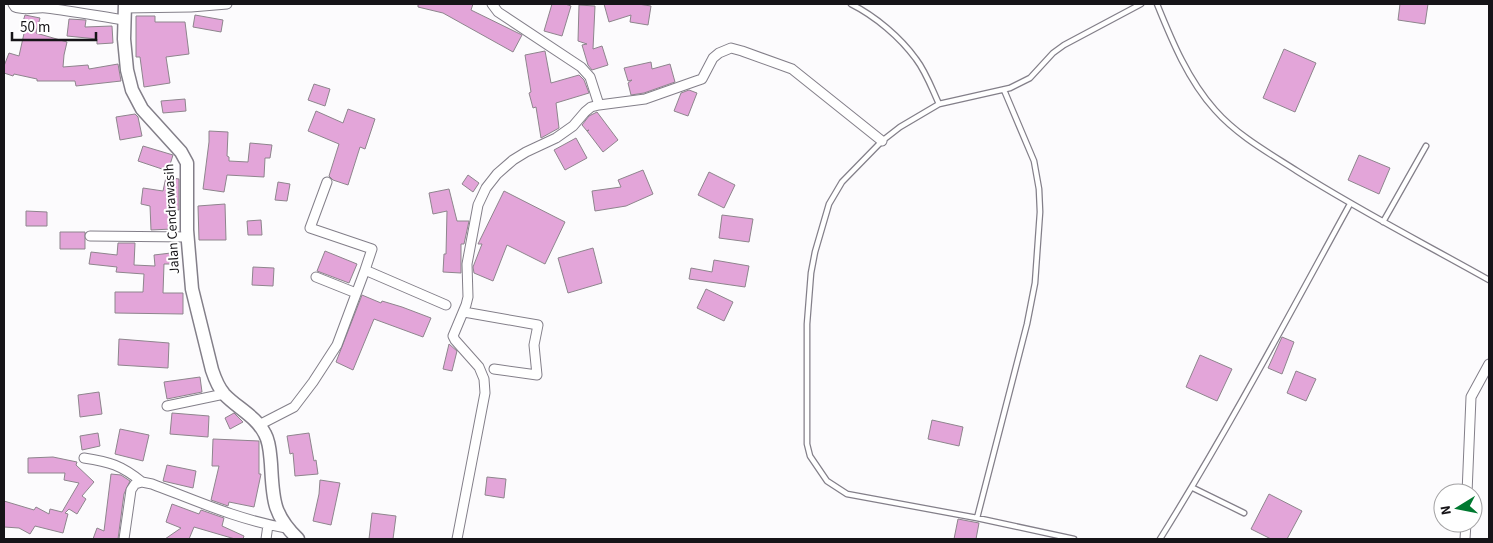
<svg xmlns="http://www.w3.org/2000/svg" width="1493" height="543" font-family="'Source Sans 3',sans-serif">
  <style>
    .building { fill: #e3a5d9; stroke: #8e858d }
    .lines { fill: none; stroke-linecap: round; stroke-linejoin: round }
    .lane-casing { stroke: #837f89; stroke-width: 7 }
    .street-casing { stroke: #837f89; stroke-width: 11 }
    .secondary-casing { stroke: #837f89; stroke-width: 15 }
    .lane { stroke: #fff; stroke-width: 4.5 }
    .street { stroke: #fff; stroke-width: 9 }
    .secondary { stroke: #fff; stroke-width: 12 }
    .labels { text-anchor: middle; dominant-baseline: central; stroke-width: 4; stroke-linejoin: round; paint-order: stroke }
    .street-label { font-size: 14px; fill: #161418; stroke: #fff }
  </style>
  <rect width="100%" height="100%" fill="#fcfbfd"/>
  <path class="building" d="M418,4h55l-2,6 51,25 -9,17 -70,-39 -25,-6z
    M552,4h13l6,2 -9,30 -18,-5z
    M604,4h34l13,2 -3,19 -18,-3 1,-7 -22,7z
    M1400,4h28l-3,20 -27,-4z
    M579,5l16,1 -2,43 9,-3 6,19 -16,5 -4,-5 -6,-20 5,-1 -9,-3z
    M25,15l15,3 -4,15 31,9 -3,13 -1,12 25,-2 1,4 29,-5 3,17 -45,5 -1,-5h-38v-2l-23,-5 -1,2 -9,-3v-7l5,-13 10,3 6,-27 -4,-1z
    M195,15l28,5 -2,12 -28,-5z
    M136,16h19v6h30l4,32 -23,3 4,26 -26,4 -4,-30h-4z
    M69,19l17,1 -1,7 27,-1 1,17 -16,1v-5l-30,-3z
    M1284,49l32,14 -21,49 -32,-14z
    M545,51l6,32 28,-8 5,5 5,13 -33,10 3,25 -18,10 -5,-31 -3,1 -4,-15 2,-1 -6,-37z
    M651,62l1,7 18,-5 5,18 -31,11 -13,2 -3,-12 4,-3 -4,1 -4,-13z
    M314,84l16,5 -5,17 -17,-6z
    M689,90l8,3 -9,23 -14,-5 7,-18z
    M185,99l1,12 -23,2 -2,-12z
    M348,109l27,10 -10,30 -5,-2 -12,38 -15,-5 -4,-4 10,-32 -31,-13 8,-20 27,12z
    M597,112l21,28 -15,12 -16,-21 2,-1 -2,1 -5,-6 7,-9z
    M135,114l3,3 4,19 -22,4 -4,-23z
    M209,131l19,1 -1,24 2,1v4l19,1 2,-19 22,2 -2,13h-5l-1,19 -37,-2 -3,17 -21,-3 6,-47z
    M576,138l11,20 -22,12 -11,-20z
    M143,146l30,9 -5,16 -30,-10z
    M1359,155l31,13 -11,26 -31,-14z
    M643,170l10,24 -27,12 -31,5 -3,-20 29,-4 -3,-7z
    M709,172l26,13 -11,23 -26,-13z
    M468,175l11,8 -6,9 -11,-8z
    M166,177l13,2v31l-8,-1 1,20 -21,1 -1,-24 -9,-2 2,-16 20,3z
    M278,182l12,2 -3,17 -12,-1z
    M449,189l8,32h12l-5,23h-3v29l-18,-1 1,-18h2l1,-43 -14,3 -4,-21z
    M504,191l61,31 -20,42 -38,-19 -14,36 -19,-8 -1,-6 9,-23h-4z
    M225,204l1,36h-27l-1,-34z
    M26,211l21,1v14h-21z
    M722,215l31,4 -4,23 -30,-4z
    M261,220l1,15h-14l-1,-14z
    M60,232h25v17h-25z
    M118,243h17l-1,22 21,1 -1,-11 17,-2 2,11h-9l-1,29h20v21l-68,-1v-21h28l1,-18 -28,-2 1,-5 -28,-3 2,-12 26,3z
    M593,248l9,35 -34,10 -10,-35z
    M325,251l32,13 -8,19 -32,-12z
    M714,260l35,6 -4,21 -56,-8 2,-11 21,4z
    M253,267l21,1 -1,18 -21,-1z
    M706,289l27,13 -9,19 -27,-13z
    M362,295l19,8 1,-2 20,6 29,11 -8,19 -49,-18 -21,51 -17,-8z
    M1282,337l12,5 -12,32 -14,-6z
    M119,339l50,4 -1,25 -50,-3z
    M449,344l8,7 -5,20 -9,-2z
    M1200,355l32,14 -15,32 -31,-14z
    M1296,371l20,8 -10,22 -19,-8z
    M200,377l2,15 -35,7 -3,-17z
    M99,392l3,22 -22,3 -2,-22z
    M172,413l37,3 -1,21 -38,-3z
    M234,413l9,9 -13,7 -5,-11z
    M932,420l31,7 -4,19 -31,-7z
    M120,429l29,6 -6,26 -28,-7z
    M98,433l2,13 -18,4 -2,-14z
    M309,433l5,28 2,-1 2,14 -23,2 -2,-23 -3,1 -3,-18z
    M213,439l46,2v33h2l-7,33 -25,-5 -1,4 -17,-6 8,-34h-7z
    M53,457l24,5 -1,3 18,17 -12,14 4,3 -9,15 -8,-5 -4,4 3,1 -5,19 -28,-7 -5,8 -11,-6 -15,-1v-26l30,9 2,-3 13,7 1,-5 12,3 17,-29 -15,-3 1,-7h-37v-15z
    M167,465l29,6 -3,17 -30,-7z
    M111,474l10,1 9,6 -6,13 -6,45h-25l4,-11 7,3z
    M487,477l19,2 -2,19 -19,-3z
    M320,480l20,3 -9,42 -18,-4 6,-27z
    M1269,494l33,17 -15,28h-16l-20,-10z
    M172,504l27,10 2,-4 23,8 -2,8 22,10 -1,3h-8l-41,-12 -5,12h-24l16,-11 -15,-6z
    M372,513l24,3 -3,23h-24z
    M958,519l21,4 -3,16h-22z"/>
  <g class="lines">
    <g class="lane-casing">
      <path id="lane" d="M851,4c24,12 49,33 65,55 10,13 16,30 23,45
        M1157,4c15,37 31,76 58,106 23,26 54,43 82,61 63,40 128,73 192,109
        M1383,222l43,-76
        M1193,488l51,25
        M977,518l50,-194 8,-41 5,-71 -1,-23 -5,-28 -30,-71
        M1074,539l-97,-21 -130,-24 -20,-13 -17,-25 -3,-12v-120l4,-51 4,-21 14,-48 13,-22 40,-41 18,-14 39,-23 71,-16 20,-10 23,-25 11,-8 77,-41
        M1160,539c68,-109 128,-222 190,-335"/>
    </g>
    <g class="street-casing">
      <path id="street" d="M13,4l2,3c9,4 21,0 31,1 26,3 52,8 78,12
        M492,4l6,8 83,55 9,10 9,28
        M124,8l67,-1 36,-3
        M327,182l-17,46 62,21 -7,21
        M90,236l98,1
        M316,277l40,16
        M464,312l74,13 -4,20 3,30 -43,-6
        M167,406l57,-12
        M259,425l35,-18 19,-25 24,-37 28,-75 81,35
        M84,458c26,4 37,7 58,24
        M1467,493l4,-96 18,-33
        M124,539l7,-49 4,-6 7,-2 10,2c45,17 87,36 134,44
        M266,539l2,-14
        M457,539l28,-146 -1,-14 -5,-12 -24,-27 -2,-4 13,-31 2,-8 -1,-33 11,-59 8,-17 11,-14 16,-14 13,-8 30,-14 17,-12 12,-14 6,-5 8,-2 46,-6 51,-18 6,-2 11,-21 6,-5 12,-5 11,3 50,18 90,72
        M1465,539l1,-16"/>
    </g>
    <g class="secondary-casing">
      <path id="secondary" d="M125,4l-1,35 3,31 5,20 10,19 39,43 6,11v67l5,59 20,81c3,9 6,17 12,24 13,14 32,22 41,40 5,9 5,20 6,30 2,34 1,50 27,75"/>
    </g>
    <use href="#lane" class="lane"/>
    <use href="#street" class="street"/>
    <use href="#secondary" class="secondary"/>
  </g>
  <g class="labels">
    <g class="street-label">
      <text transform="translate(172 219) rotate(-93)">Jalan Cendrawasih</text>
    </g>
  </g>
  <rect width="1493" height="543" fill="none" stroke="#161418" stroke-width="10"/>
  <g transform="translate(1458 508) rotate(260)"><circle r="24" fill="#ffffff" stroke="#a2a1a3"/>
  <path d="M0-4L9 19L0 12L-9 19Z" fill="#007930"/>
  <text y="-8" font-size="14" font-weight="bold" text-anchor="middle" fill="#161418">N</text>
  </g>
  <path d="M12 32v8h84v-8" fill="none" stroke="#161418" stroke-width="2.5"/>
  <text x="20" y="32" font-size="15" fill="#161418" stroke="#ffffff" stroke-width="4" paint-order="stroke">50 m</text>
</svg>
